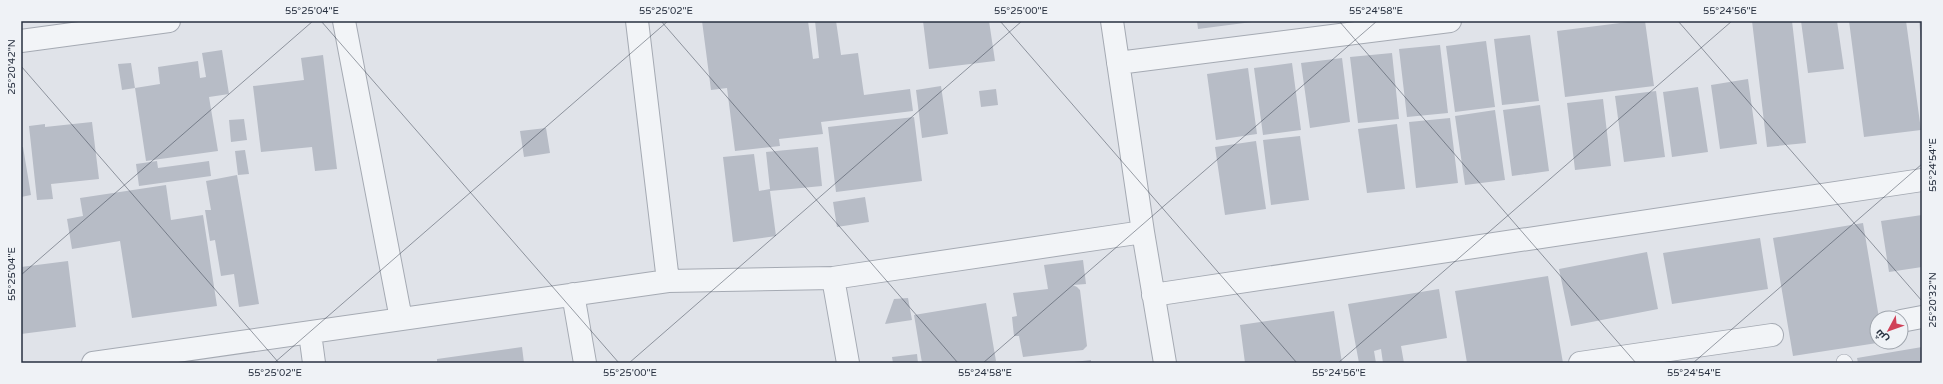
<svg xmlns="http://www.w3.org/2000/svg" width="1943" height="384" font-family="'Varela Round',Cairo,sans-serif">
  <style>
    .building { fill: #b7bcc6 }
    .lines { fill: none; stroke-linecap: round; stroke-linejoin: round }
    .service-casing { stroke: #a5aab3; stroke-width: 16 }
    .minor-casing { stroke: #a5aab3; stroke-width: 24 }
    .service { stroke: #f2f4f7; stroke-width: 15 }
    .minor { stroke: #f2f4f7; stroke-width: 22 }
    .ticks { fill: none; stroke: #283140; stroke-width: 1; stroke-opacity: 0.45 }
    .neatline { fill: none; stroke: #283140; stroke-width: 1.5 }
    .ticks-label { font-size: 10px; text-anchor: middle; fill: #283140 }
  </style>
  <rect width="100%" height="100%" fill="#e0e3e9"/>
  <path class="building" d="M702,21h106l5,38 6,-1 -4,-37h21l5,34 17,-2 6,42 46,-6 3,22 -92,11 2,12 -44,5 1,7 -45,5 -8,-63 -16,2z
    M923,21h66l6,40 -66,8z
    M1197,21h54l1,1 -54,7z
    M1636,21h9l9,65 -89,11 -8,-66z
    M1752,21h40l14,122 -39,4z
    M1801,21h36l7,48 -36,4z
    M1849,21h57l15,109 -57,7z
    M1919,21h3v21h-1z
    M1530,35l9,66 -37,4 -8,-66z
    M1486,41l9,66 -40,5 -9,-66z
    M1440,45l8,68 -41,4 -8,-68z
    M222,50l7,44 -20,3 9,54 -72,10 -11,-73 25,-4 -2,-17 40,-6 2,17 6,-1 -4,-24z
    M1392,53l7,66 -41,4 -8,-66z
    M323,55l14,114 -22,2 -3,-24 -51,5 -8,-66 51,-6 -3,-22z
    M1342,58l8,64 -40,6 -9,-65z
    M131,63l4,25 -13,2 -4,-26z
    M1292,63l9,67 -38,5 -9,-67z
    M1248,68l9,66 -41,6 -9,-66z
    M1748,79l9,65 -37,5 -9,-64z
    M941,86l7,48 -26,4 -6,-48z
    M1698,87l10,65 -36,5 -9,-65z
    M996,89l2,16 -17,2 -2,-16z
    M1656,91l9,66 -41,5 -9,-66z
    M1603,99l8,67 -36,4 -8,-67z
    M1540,105l9,66 -37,5 -9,-66z
    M1495,110l10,70 -40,5 -10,-69z
    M914,117l8,64 -86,11 -8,-65z
    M1450,118l8,65 -42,5 -7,-66z
    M244,119l3,21 -16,2 -2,-22z
    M92,122l7,57 -48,5 2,15 -16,1 -8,-74 16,-2v3z
    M1397,124l8,65 -38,4 -9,-64z
    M546,128l4,25 -26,4 -4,-26z
    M1300,136l9,64 -38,5 -8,-65z
    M1256,141l10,68 -41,6 -10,-68z
    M21,147h2l8,48 -10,2z
    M818,147l4,39 -52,5 6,45 -43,6 -10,-85 31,-3 5,37 11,-2 -4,-37z
    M245,150l4,24 -11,1 -3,-24z
    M157,161l1,7 51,-7 2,15 -72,10 -3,-22z
    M237,175l22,129 -20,3 -5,-33 -13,2 -6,-36 -5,1 -5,-31h6l-5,-29z
    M166,185l5,35 32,-5 14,91 -85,12 -12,-77 -48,8 -5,-30 16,-3 -3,-18z
    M865,197l4,25 -32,5 -4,-25z
    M1922,215v52l-33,5 -8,-51z
    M1863,223l16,95h-2v25l-84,13 -20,-118z
    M1760,238l8,51 -96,15 -9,-51z
    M1647,252l11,57 -87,17 -12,-57z
    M1083,260l3,24 -13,1 4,2 3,3 7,56 -4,4 -60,7 -4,-21h-5l-2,-19 5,-1 -4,-23 35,-4 -4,-24z
    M68,261l8,66 -55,7v-67z
    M1548,276l15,87h-96l-12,-72z
    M1439,289l8,49 -46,8 3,17h-21l-2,-14 -7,2 2,12h-17l-11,-59z
    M908,298l4,22 -27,4 9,-25z
    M986,303l10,58 -12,2h-62l-8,-48z
    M1334,311l8,52h-97l-5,-38z
    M522,347l2,16h-87v-4z
    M1922,347v16h-64l-1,-5z
    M917,354l1,9h-25l-1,-6z
    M1091,360v3h-17v-1z"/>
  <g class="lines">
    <g class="service-casing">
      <path id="service" d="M1844,362l1,1"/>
    </g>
    <g class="minor-casing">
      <path id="minor" d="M344,21l57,298
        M637,21l31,260
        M1112,21l31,211 22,131
        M21,41l148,-20
        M1118,63l332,-42
        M833,278l15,85
        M573,294l12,69
        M1153,295l769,-115
        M1901,321l21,-4
        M310,333l4,30
        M93,363l575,-82 165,-3 310,-46
        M1580,363l192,-28"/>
    </g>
    <use href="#service" class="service"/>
    <use href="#minor" class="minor"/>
  </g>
  <path class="ticks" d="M321,21l298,342M661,21l297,342M1000,21l297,342M1339,21l297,342M1678,21l244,280M21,66l258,297M21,275l292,-254M274,363l394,-342M629,363l393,-342M983,363l394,-342M1338,363l394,-342M1693,363l229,-199"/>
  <rect width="1943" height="384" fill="none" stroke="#eff2f6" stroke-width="44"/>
  <g transform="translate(1889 330) rotate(229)"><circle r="19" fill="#eff2f6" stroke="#9fa5ad"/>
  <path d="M0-3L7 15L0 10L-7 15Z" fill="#d04259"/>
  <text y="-6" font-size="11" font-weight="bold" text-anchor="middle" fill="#283140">ش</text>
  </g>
  <rect x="22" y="22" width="1899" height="340" class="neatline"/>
  <g class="ticks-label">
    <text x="312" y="14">55°25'04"E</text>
    <text x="666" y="14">55°25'02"E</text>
    <text x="1021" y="14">55°25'00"E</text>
    <text x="1376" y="14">55°24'58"E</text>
    <text x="1730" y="14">55°24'56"E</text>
    <text transform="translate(11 67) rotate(-90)" y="4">25°20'42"N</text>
    <text transform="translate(1932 165) rotate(-90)" y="4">55°24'54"E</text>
    <text transform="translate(11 274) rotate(-90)" y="4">55°25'04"E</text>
    <text transform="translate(1932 300) rotate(-90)" y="4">25°20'32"N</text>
    <text x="275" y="376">55°25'02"E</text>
    <text x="630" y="376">55°25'00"E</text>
    <text x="985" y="376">55°24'58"E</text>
    <text x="1339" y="376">55°24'56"E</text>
    <text x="1694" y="376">55°24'54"E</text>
  </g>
</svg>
